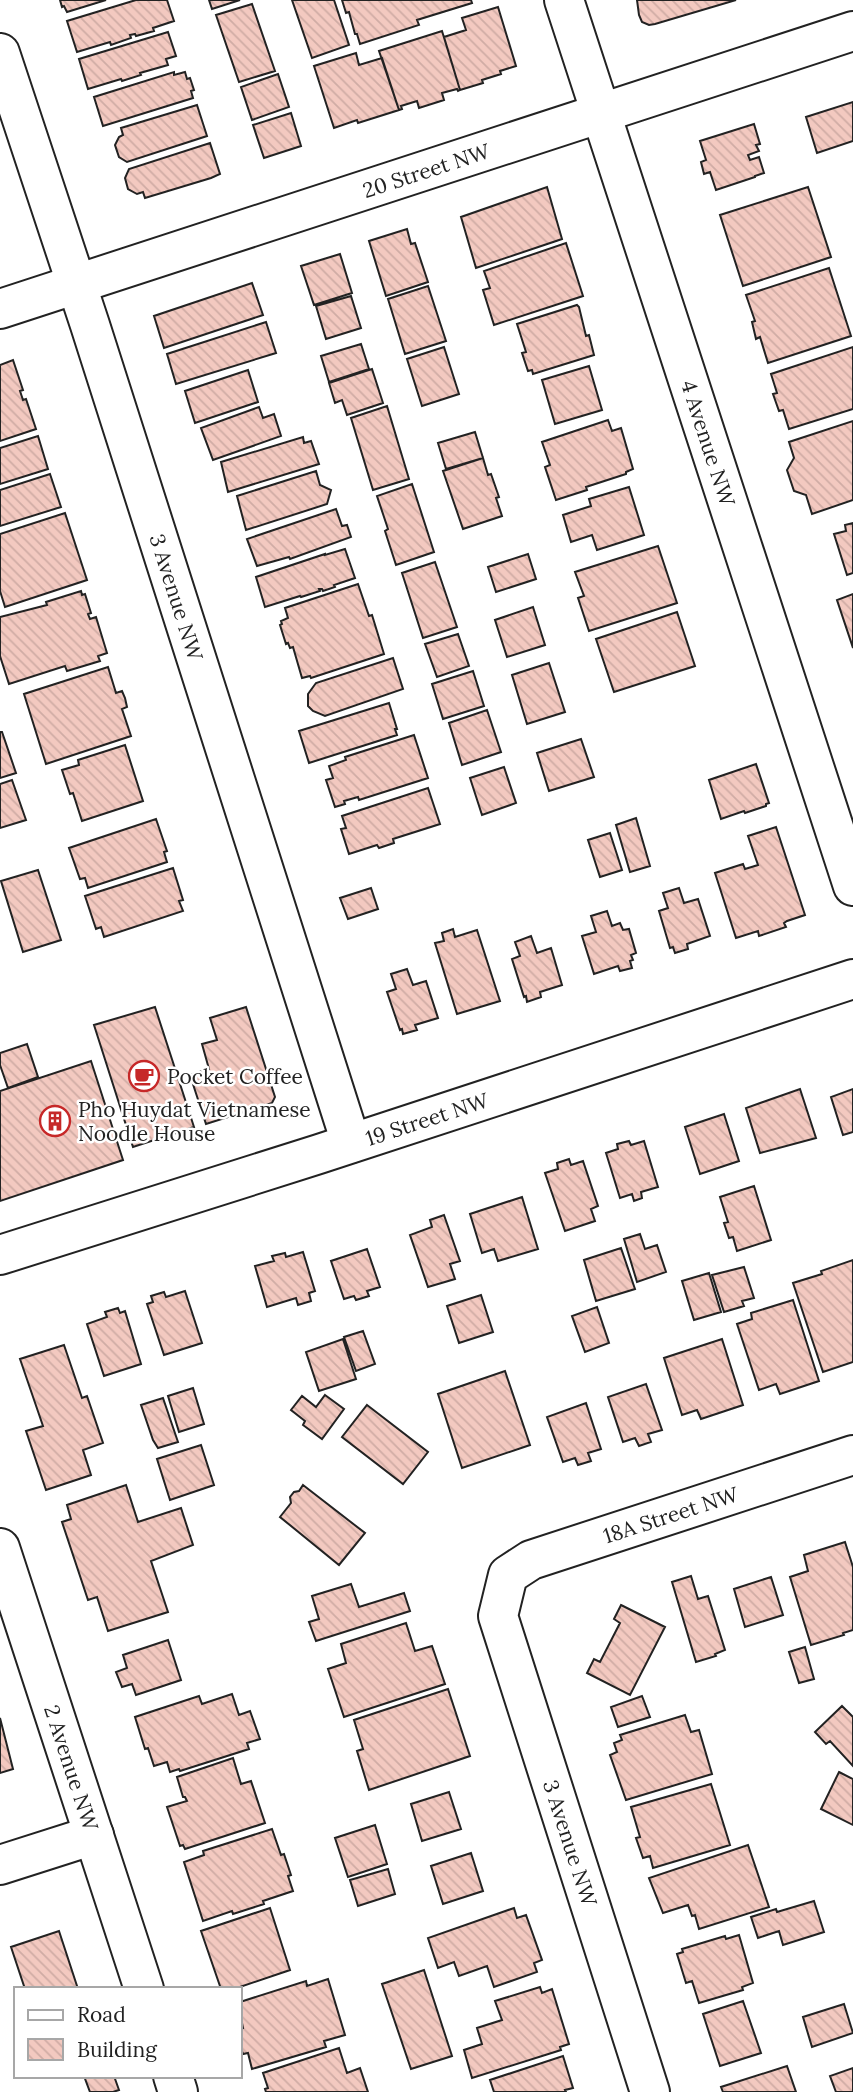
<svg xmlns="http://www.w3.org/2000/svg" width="853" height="2092" font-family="Lora,serif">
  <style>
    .building { fill: url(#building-back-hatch); stroke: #222; stroke-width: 2 }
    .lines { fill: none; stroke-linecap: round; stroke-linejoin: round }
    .minor-casing { stroke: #222; stroke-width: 42 }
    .minor { stroke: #fff; stroke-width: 38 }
    .labels { text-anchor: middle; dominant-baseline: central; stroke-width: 5; stroke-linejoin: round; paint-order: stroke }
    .street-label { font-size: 21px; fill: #222; stroke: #fff }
    .poi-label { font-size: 21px; fill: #222; stroke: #fff; text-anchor: start }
  </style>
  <defs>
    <pattern id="building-back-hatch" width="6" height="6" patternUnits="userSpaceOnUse" patternTransform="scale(1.75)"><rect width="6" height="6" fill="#f3c9c0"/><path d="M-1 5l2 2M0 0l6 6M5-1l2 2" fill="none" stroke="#d0aca5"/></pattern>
  </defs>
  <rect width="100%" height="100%" fill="#fff"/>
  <path class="building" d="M60,0h46l-39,12 -3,-6 -2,1z
    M136,0h31l7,21 -21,7 1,3 -18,5 -1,-2 -5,1 1,3 -20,7 -1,-3 -33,10 -10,-31z
    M209,0h31l-28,9z
    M292,0h42l15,45 -37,13z
    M342,0h129l1,3 -55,17 2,5 -59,19 -3,-10h-2l-6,-22 -3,1z
    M637,0h99l-81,24 -6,1 -7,-3 -3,-7z
    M252,4l23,67 -36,11 -23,-67z
    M498,7l18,59 -16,5 1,3 -19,6 1,3 -23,7 -16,-53 22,-7 -4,-12z
    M442,31l18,59 -2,1 -1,-2 -15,4 2,7 -25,8 -2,-7 -16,5 1,3 -3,1 -20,-59z
    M168,32l8,24 -10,3 2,6 -28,8 1,2 -19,6 -1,-2 -33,10 -9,-30z
    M356,53l3,12 23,-7 17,52 -41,13 -1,-3 -23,8 -20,-62z
    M174,72v3l11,-3 2,7 3,-1 4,12 -3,1 2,7 -90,28 -9,-29z
    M278,74l11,33 -37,13 -11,-33z
    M853,102v39l-36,12 -11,-36z
    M197,105l10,31 -80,26 -8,-5 -4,-12 4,-8 4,-2 -2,-7z
    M291,113l10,33 -37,12 -11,-33z
    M754,124l6,20 -4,1 3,6 -11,4 2,5 9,-3 5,16 -9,3v1l-39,13 -6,-18 -6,2 -3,-12 5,-2 -6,-19z
    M210,143l10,31 -9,4 -66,20 -2,-6 -6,2 -9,-5 -3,-11 4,-9z
    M547,187l15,52 -86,29 -15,-51z
    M808,187l23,70 -88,29 -23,-71z
    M407,229l4,15 4,-1 13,39 -42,14 -17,-55z
    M566,243l17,53 -89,29 -11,-35 7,-2 -6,-17z
    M340,254l12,39 -38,12 -13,-39z
    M829,268l22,68 -83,27 -8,-26 -4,2 -4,-17 3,-1 -9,-26z
    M252,283l11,32 -99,33 -10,-32z
    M428,286l18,55 -41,13 -17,-55z
    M351,296l10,32 -35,11 -10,-33z
    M577,305l2,2 7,29 3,-1 5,20 -61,19 -1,-4 -4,1 -6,-18 4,-1 -9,-28z
    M266,322l10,31 -100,31 -9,-30z
    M361,344l8,25 -40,13 -8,-26z
    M444,347l15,47 -37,12 -15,-47z
    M853,347v62l-64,20 -6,-19 -4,1 -6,-17 4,-1 -6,-19z
    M13,360l10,30 -3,1 3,9 3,-1 10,30 -36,12v-76z
    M589,366l13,44 -47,14 -13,-44z
    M372,369l11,34 -36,12 -5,-15 -7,3 -6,-20z
    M248,370l10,32 -63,21 -10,-32z
    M387,406l22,73 -36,11 -22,-72z
    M259,407l4,11 11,-4 7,22 -68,24 -12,-32z
    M608,420l4,11 9,-3 12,41 -7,3v2l-40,13 1,3 -31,10 -11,-33 5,-2 -8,-23z
    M853,421v79l-41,14 -6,-19 -12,-4 -7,-21 7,-12 -5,-16z
    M475,432l8,26 -37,11 -8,-26z
    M38,436l10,33 -48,15v-36z
    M303,437l1,6 7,-2 8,23 -91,28 -7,-30z
    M483,458l5,17 3,-1 8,23 -3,1 6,18 -39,13 -20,-58z
    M316,471l4,14 11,5 -4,14 -81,26 -9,-34z
    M50,474l11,33 -61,19v-36z
    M412,484l22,68 -38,13 -11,-34 3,-2 -11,-33z
    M629,487l15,48 -47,15 -5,-15 -21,7 -8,-27 28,-9 -2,-7z
    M336,509l6,17 5,-1 4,12 -61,22 -1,-2 -32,9 -10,-27z
    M65,513l22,67 -82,27 -5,-16v-57z
    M853,523v50l-6,2 -13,-41 12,-3 -1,-6z
    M658,546l19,57 -88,28 -11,-33 6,-2 -9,-24z
    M345,549l10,29 -21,7 1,2 -12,4 -1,-2h-3l1,2 -19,6 -1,-1 -35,11 -9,-30 69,-23v1z
    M528,554l8,25 -40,13 -8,-25z
    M435,562l22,65 -34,11 -21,-65z
    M358,584l11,32 3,-1 12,39 -73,24 -1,-2 -8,2 -9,-31 -3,1 -2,-5 -2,1 -6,-19 2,-1 -1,-3 7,-3 -3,-10z
    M81,591l1,4 3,-1 6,19 -3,1 2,5 6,-2 11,36 -9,3 2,5 -33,10 -2,-5 -56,18 -9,-28v-39l47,-12 -1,-3z
    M853,594v54l-16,-48z
    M533,607l12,38 -38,12 -12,-37z
    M677,612l18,54 -81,26 -18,-53z
    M458,634l11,32 -32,11 -12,-33z
    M393,658l10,31 -78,27 -12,-5 -5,-5v-12l8,-11z
    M549,663l16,49 -38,12 -15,-49z
    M108,667l8,26 6,-2 3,7 2,9 -5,2 9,27 -85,28 -22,-70z
    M473,671l11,35 -41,13 -11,-35z
    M389,703l8,26h-2l2,6 -88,28 -10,-32z
    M487,710l14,42 -39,13 -13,-42z
    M0,732h2l14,41 -16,5z
    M414,735l14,43 -69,22 -1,-3 -14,4 1,3 -10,3 -9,-27 7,-2 -4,-12 17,-6 -1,-3z
    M581,739l13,38 -45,14 -12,-38z
    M125,745l18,56 -61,20 -9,-28 -3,1 -8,-24 17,-5 -1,-5z
    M756,764l13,39 -3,1v2l-21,7 -1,-2 -23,8 -12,-39z
    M504,767l12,36 -34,12 -12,-37z
    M12,780l14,40 -26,8v-44z
    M428,788l12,36 -47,15 1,4 -15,5 -2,-3 -28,9 -8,-25 5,-1 -4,-12z
    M636,818l14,48 -20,6 -14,-47z
    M156,819l11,32 -3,1 3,10 -79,26 -3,-10 -5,1 -11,-31z
    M776,827l29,88 -18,6 -3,2 2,4 -27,9 -1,-5 -22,7 -21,-65 28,-9 2,5 13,-4 -10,-29z
    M610,833l12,37 -22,7 -12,-37z
    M173,868l10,32 -4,1 4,10 -79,26 -3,-10 -5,2 -11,-33z
    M38,870l23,70 -38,12 -22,-71z
    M371,888l7,21 -30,10 -8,-21z
    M679,888l5,15 14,-4 12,37 -23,8 1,5 -13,4 -2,-6 -3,1 -11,-37 9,-3 -5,-15z
    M607,911l5,15 8,-3 3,7 6,-1 7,24 -5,2 2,5 -3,1 2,7 -12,3 -2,-5 -24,8 -12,-38 14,-4 -5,-16z
    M453,929l2,8 22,-7 23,71 -43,13 -22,-71 9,-2 -2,-8z
    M531,936l6,17 14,-5 11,37 -22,7 1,5 -14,5 -1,-6 -2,1 -12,-38 8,-3 -5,-14z
    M407,969l6,16 13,-4 12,37 -23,7 2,5 -14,4 -1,-5 -2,1 -13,-38 9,-3 -5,-15z
    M155,1007l39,120 -61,20 -39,-122z
    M246,1007l29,90 -3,6 -66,21 -16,-49 19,-6 -7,-25 15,-4 -7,-22z
    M27,1044l11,33 -30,11 -8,-23v-12z
    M91,1061l32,99 -123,41v-110z
    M800,1089l16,49 -56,15 -14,-45z
    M853,1089v43l-10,3 -12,-38z
    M724,1114l15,47 -39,13 -15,-47z
    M629,1141l2,4 13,-4 14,46 -17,5 1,6 -8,3 -2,-7 -12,4 -14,-45 12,-4 -1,-5z
    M569,1159l2,6 12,-4 15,45 -7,3 4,12 -30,10 -20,-58 13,-4 -1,-6z
    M754,1186l17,54 -34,11 -4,-14 -4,1 -5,-15 4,-1 -8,-25z
    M522,1197l16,52 -40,12 -4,-12 -12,4 -12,-39z
    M444,1215l16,46 -10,3 5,15 -27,8 -18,-52 22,-8 -2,-7z
    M640,1234l5,15 12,-4 9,27 -29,10 -13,-43z
    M621,1248l14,41 -39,12 -12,-41z
    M367,1249l13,38 -13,4 2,5 -13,4 -2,-4 -10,3 -13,-38z
    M303,1252l12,39 -6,2 2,8 -13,4 -2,-7 -29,9 -12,-41 19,-5 -2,-5 13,-3 1,4z
    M853,1260v102l-30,10 -30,-89 29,-9 -1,-3z
    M744,1267l10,31 -12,3 2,5 -20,6 -12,-37z
    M709,1273l12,39 -27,8 -12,-39z
    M185,1291l17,52 -38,12 -17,-51 6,-2 -2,-6 13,-4 2,5z
    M481,1295l12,37 -34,11 -12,-37z
    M793,1300l26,81 -39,13 -4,-10 -17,6 -22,-66 15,-5 -1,-6z
    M597,1307l12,36 -24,9 -13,-36z
    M118,1308l2,5 5,-2 16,53 -37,12 -17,-52 20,-7 -2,-5z
    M363,1331l12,33 -19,7 -12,-34z
    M343,1339l13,40 -37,12 -13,-39z
    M722,1339l21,66 -42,14 -4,-9 -15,5 -18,-57z
    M64,1345l18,53 5,-2 16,47 -20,7 8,25 -45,15 -20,-59 17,-5 -23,-67z
    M505,1371l25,74 -68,23 -24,-74z
    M646,1384l16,46 -14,4 3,8 -12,4 -4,-8 -12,4 -15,-45z
    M193,1388l11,36 -25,8 -11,-36z
    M325,1395l19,14 -22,30 -19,-14 2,-4 -14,-11 11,-14 14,11z
    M163,1398l15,44 -20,6 -5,-8 -12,-35z
    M586,1403l15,46 -13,4 3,8 -13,4 -3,-7 -12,4 -16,-45z
    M367,1405l61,47 -25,32 -61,-47z
    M201,1445l13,40 -44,15 -13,-41z
    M126,1485l12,37 43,-14 12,37 -42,16 17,51 -60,19 -11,-34 -9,3 -26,-78 9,-3 -4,-14z
    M303,1485l62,48 -26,32 -59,-48 11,-14 -1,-6 4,-5 5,-1z
    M845,1542l8,25v63l-10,3 1,2 -33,10 -21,-68 18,-6 -4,-16z
    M691,1576l7,23 10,-3 17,54 -10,4 1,2 -20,6 -24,-80z
    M771,1577l12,38 -38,12 -11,-38z
    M351,1584l8,23 45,-14 6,18 -94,30 -7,-19 10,-3 -7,-23z
    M621,1605l44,22 -35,68 -43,-22 7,-14 6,3 20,-39 -6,-4z
    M406,1623l9,28 17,-5 13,38 -101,33 -16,-48 18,-6 -5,-19z
    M168,1640l13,40 -45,15 -4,-11 -10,3 -6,-15 11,-4 -4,-13z
    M805,1647l9,32 -15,4 -10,-31z
    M448,1689l22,67 -101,34 -12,-39 6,-2 -9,-29z
    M232,1694l7,21 11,-4 10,28 -13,4 2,6 -69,22 -1,-2 -9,3 -3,-10 -13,4 -6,-18 -3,1 -10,-32 64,-21 3,8z
    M642,1696l8,21 -32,10 -7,-20z
    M842,1706l11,11v49l-23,-25 -4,3 -11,-12z
    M685,1715l6,17 8,-2 13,44 -86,26 -16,-45 7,-3 -3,-9 8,-3 -2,-5z
    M0,1718l13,51 -13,4z
    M233,1758l8,26 10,-3 14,42 -80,26 -2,-4 -3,1 -13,-39 20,-6 -2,-4h-2l-6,-20z
    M839,1772l14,7v46l-32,-16z
    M711,1784l19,61 -77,23 -3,-12 -7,2 -7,-20 4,-1 -9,-30z
    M449,1792l12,37 -39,12 -11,-37z
    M375,1825l12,39 -39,13 -13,-39z
    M272,1829l9,26 3,-1 7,21 -3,1 5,15 -30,10 1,3 -31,10 -1,-3 -29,10 -19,-59 20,-7 -1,-4z
    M748,1845l21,62 -70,22 -4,-14 -3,1 -4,-11 -25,8 -14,-35z
    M471,1853l12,38 -40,13 -12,-38z
    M388,1869l7,25 -37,12 -8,-26z
    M814,1901l10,31 -41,13 -4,-14 -21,7 -7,-21 25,-8 1,3z
    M270,1908l20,62 -56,19h-13l-20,-58z
    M514,1908l3,10 9,-3 16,45 -8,3 3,9 -43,15 -7,-21 -28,10 -5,-14 -16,6 -10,-30z
    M59,1931l19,58h-53l-14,-42z
    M739,1935l14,48 -11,4 1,3 -44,13 -7,-22 -6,2 -9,-29 6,-2 -1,-3 43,-13 1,3z
    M424,1970l28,86 -41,13 -29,-85z
    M328,1979l17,56 -21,6 2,6 -74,22 -4,-16 -5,1 -3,-9v-16l3,-1 -1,-5 -2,1v-22l66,-21 1,5z
    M540,1987l2,6 10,-4 17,55 -9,3 1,3 -89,28 -8,-28 18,-6 -5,-16 25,-8 -7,-19z
    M743,2001l18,52 -41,13 -17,-52z
    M844,2004l9,29 -41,14 -9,-30z
    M339,2048l8,25 13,-5 8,24h-102l-1,-3 3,-1 -5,-15z
    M563,2056l10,32 -8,2 1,2h-72l-4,-12z
    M787,2066l9,26h-73l-2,-5z
    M853,2068v24h-17l-6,-16z
    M84,2076h30l5,14 -6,2h-23z"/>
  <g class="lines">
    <g class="minor-casing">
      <g id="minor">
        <path id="s1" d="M564,0l289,886"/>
        <path id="s2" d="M0,53l90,272 261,818"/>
        <path id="s3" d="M0,309l853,-278"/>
        <path id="s4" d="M0,1255l319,-101 534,-175"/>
        <path id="s5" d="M0,1548l144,441"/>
        <path d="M0,1865l94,-30"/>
        <path d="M173,2076l5,16"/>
        <path id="s6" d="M650,2092l-152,-476 10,-41 23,-15 322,-105"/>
      </g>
    </g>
    <use href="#minor" class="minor"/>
  </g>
  <defs>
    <g id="cafe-ring" transform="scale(1.575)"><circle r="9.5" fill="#fff" stroke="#c62828" stroke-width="1.5"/><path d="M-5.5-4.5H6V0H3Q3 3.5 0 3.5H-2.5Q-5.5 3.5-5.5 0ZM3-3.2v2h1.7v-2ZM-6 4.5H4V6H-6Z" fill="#c62828"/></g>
    <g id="building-ring" transform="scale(1.575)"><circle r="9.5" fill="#fff" stroke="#c62828" stroke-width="1.5"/><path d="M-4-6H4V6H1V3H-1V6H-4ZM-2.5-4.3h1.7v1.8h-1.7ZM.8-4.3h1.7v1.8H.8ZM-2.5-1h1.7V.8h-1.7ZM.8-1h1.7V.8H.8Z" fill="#c62828"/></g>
  </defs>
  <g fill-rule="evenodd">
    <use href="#cafe-ring" x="144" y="1076"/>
    <use href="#building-ring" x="55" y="1121"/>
  </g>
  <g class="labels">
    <g class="street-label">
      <text stroke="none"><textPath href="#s3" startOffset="448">20 Street NW</textPath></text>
      <text stroke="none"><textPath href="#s1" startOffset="466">4 Avenue NW</textPath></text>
      <text stroke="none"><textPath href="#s2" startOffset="572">3 Avenue NW</textPath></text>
      <text stroke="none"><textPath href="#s4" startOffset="448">19 Street NW</textPath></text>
      <text stroke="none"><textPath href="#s6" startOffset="716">18A Street NW</textPath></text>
      <text stroke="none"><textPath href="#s5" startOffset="231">2 Avenue NW</textPath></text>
      <text transform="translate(570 1843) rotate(72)">3 Avenue NW</text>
    </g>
    <g class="poi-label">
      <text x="167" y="1076">Pocket Coffee</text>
      <text x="78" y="1109">Pho Huydat Vietnamese<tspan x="78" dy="24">Noodle House</tspan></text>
    </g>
  </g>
  <rect x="14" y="1987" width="228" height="91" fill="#ffffff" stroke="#a7a7a7" stroke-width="2"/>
  <rect x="28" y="2010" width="35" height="10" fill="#ffffff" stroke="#a7a7a7" stroke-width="2"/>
  <text x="77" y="2022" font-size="21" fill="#222222">Road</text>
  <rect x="28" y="2039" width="35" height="21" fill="url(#building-back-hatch)" stroke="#a7a7a7" stroke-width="2"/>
  <text x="77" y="2057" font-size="21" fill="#222222">Building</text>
</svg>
